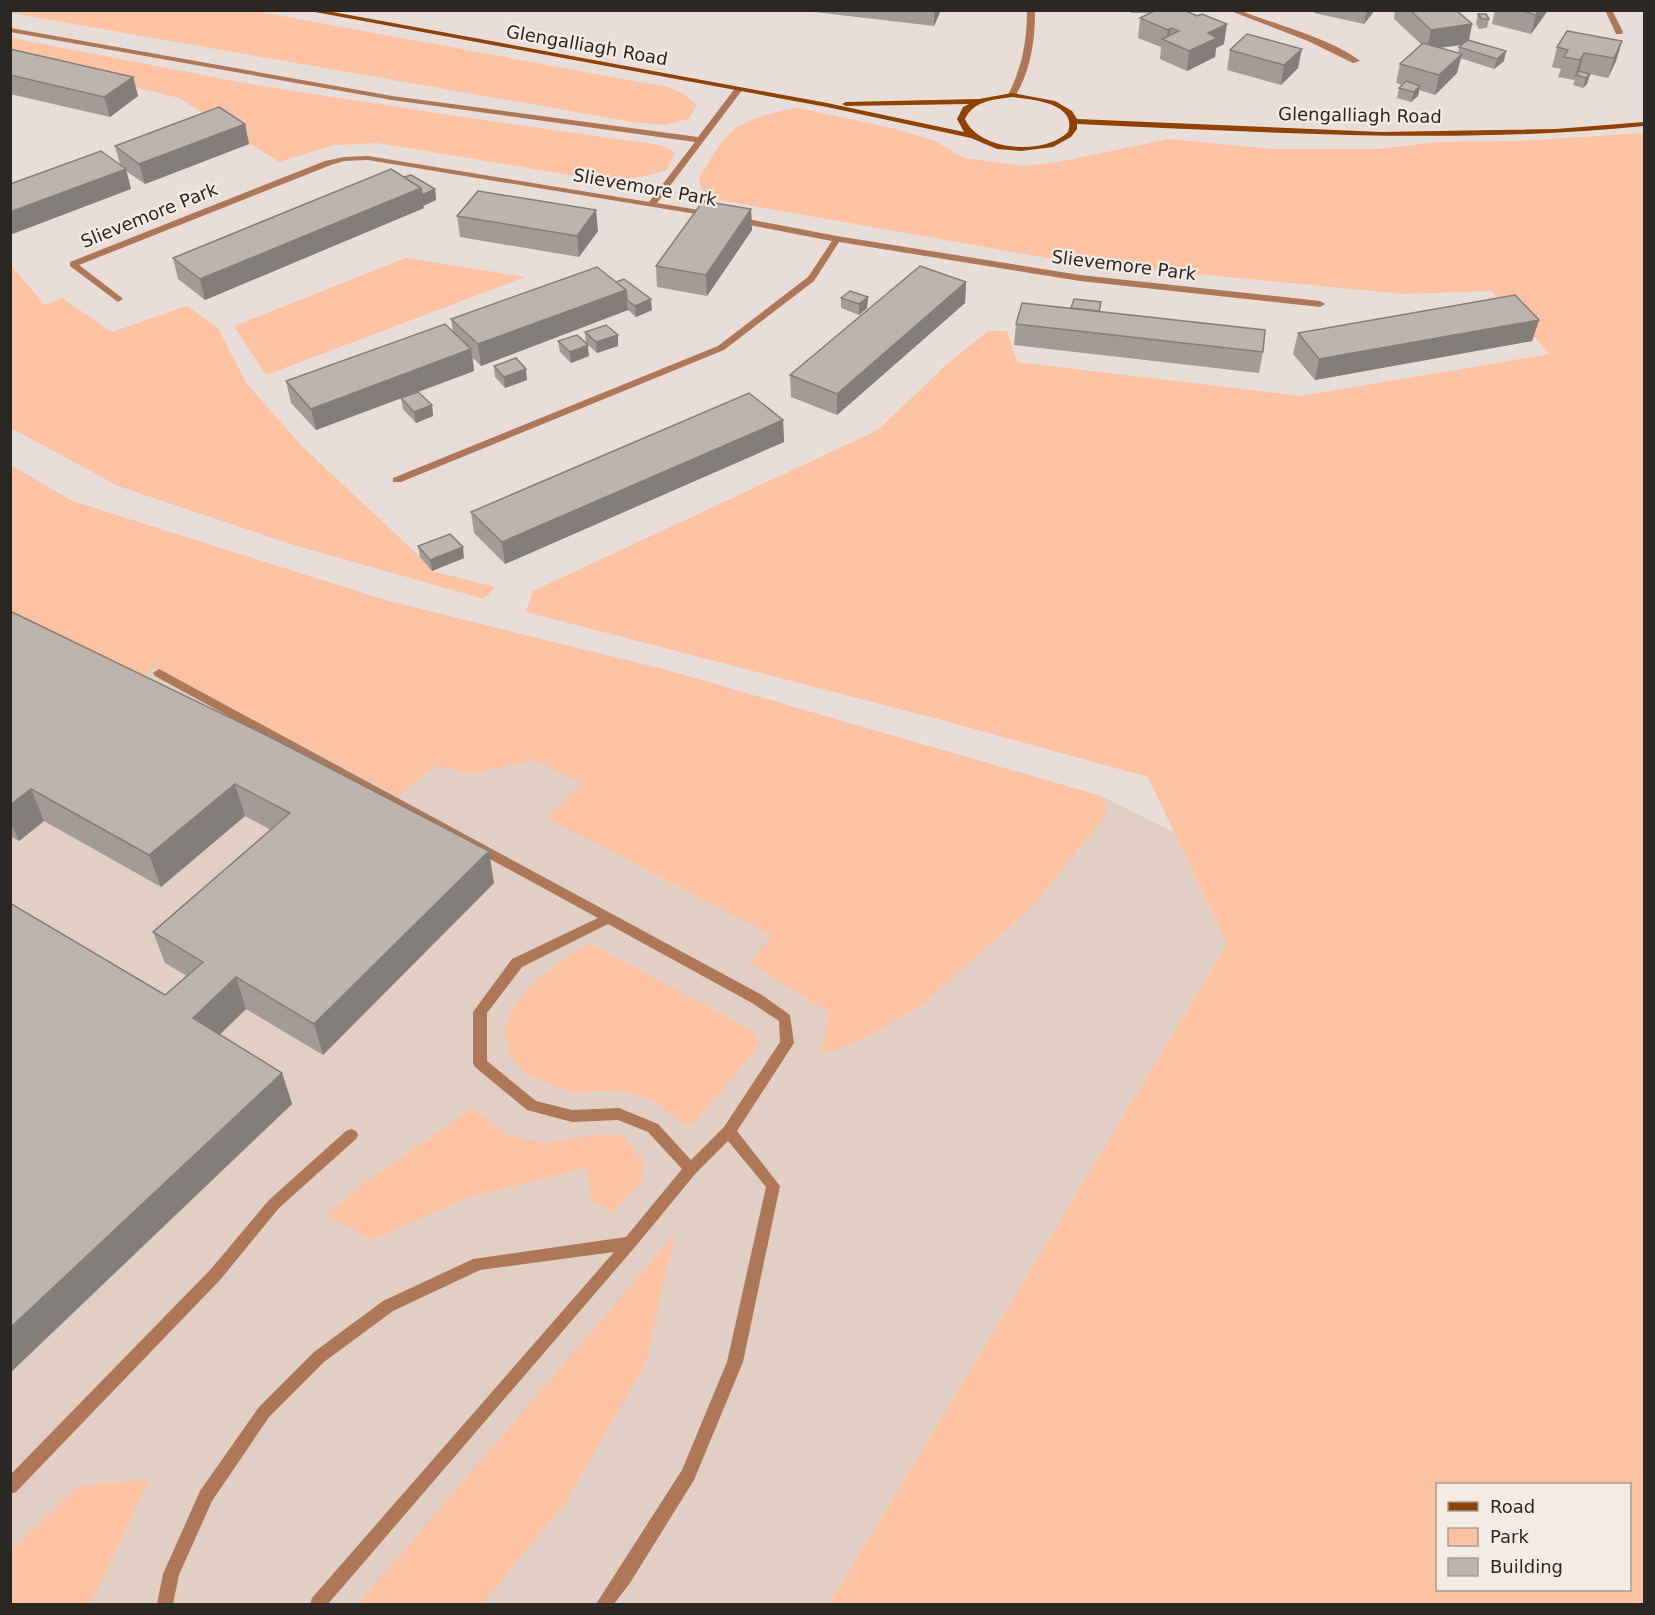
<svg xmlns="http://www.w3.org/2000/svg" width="1655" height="1615" font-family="'DejaVu Sans',sans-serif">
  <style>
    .built { fill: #e1cfc5 }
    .green { fill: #fcc2a2; fill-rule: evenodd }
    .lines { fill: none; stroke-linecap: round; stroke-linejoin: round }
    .lane { fill: #ad7758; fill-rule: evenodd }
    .street { fill: #ad7758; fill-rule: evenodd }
    .secondary { fill: #8f4201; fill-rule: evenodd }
    .wall { fill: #a39b96; fill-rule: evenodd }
    .shaded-wall { fill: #847e7a }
    .building { fill: #bdb4ae; stroke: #847e7a; stroke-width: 1.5 }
    .labels { text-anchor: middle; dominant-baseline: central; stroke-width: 4.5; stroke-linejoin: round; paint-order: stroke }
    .far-street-label { font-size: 18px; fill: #2b2725; stroke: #f5ebe5 }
  </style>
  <rect width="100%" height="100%" fill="#e8ddd8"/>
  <path class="built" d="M11,465l61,36 150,49 170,52 278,69 431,125 73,36 53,112 -398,660h-818z"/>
  <path class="green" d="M10,11h245l412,76 15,6 15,12 -9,14 -23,6 -32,-3 -622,-109z
    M11,38l244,47 221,34 184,26 15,7 -7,17c-24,10 -48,10 -73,10l-218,-36 -43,2 -55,17 -100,-64 -168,-41z
    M799,108l97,21 39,12 29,17 60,8 35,-4 109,-23 105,10h106l60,-7 80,-1 125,-8v1471h-815l398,-660 -79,-167 -210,-58 -412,-107 7,-21 345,-161 68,-65 42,-34h19l10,31 285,34 248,-42 -59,-63 -87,3 -340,-33 -345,-61 -17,-10 -3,-12c9,-14 18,-31 29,-43 16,-17 49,-24 71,-27zM1438,1484h192v106h-192z
    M406,258l119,19 -259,98 -32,-49z
    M10,265l35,40 17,-7 50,34 75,-26 30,21 30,57 56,63 117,110 12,14 63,16 -11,12 -197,-56 -169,-57 -107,-58z
    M10,465l62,36 320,101 278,69 431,125 6,18 -76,94 -109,97 -50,29 -35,16 -16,3 8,-40 -80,-51 24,-26 -226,-118 35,-35 -48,-23 -60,13 -40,-7 -36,30 -242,-129 -36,23 -109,-54z
    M589,943l165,88 5,16 -66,77 -13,-2 -29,-23 -31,-8 -51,1 -41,-17 -18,-19 -6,-26 8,-20 14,-20 35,-29z
    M473,1108l36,28 35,7 50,-8h29l20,26 -1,20 -28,30 -21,-8 -7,-35 -119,30 -95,42 -45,-25 38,-33z
    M675,1234l-30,131 -80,138 -83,101h-124z
    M149,1480l-58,124h-80v-53l67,-65z"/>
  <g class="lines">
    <path class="lane" d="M159,669l603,326 28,20 4,28 -57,88 43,55 -37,176 -49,118 -64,103 -16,21h-18l86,-134 45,-108 39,-175 -38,-46 -32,32 -61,74 -307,357h-18l2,-6 302,-346 -134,18 -87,41 -69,51 -55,55 -57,84 -33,74 -6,29h-16l6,-30 37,-83 59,-84 55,-55 69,-51 90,-42 153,-22 56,-68 -34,-37 -30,-12 -46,2 -45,-12 -52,-43 -2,-4v-51l39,-53 86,-41 -443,-242 -2,-3zM608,924l144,79 27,18 1,21 -56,85 -33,33 -33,-36 -39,-16 -47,2 -36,-9 -49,-40v-48l35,-46z
      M351,1129l5,2 2,4 -2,4 -77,69 -59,72 -204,212 -6,2v-19l200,-205 59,-70 77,-69z"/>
    <path class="street" d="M1027,10h8c0,32 -4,59 -20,87h-3l-4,-2c14,-28 19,-53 19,-85z
      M1228,10h11c34,14 94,29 121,51l-7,2 -45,-22z
      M1605,10h7l11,22 -1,2h-6z
      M10,28l382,68 306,41 38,-50 7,2 -86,114 54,9 3,1v4l-346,-57 -24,1 -13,4 -252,100 42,32 2,2 -5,3 -48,-36v-4l255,-101 19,-4 24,-1 281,46 46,-60 -303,-42 -382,-68z
      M737,217l100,19 243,39 240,26 5,3 -5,3 -240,-26 -241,-39 -25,39 -90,69 -323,132h-8v-4l325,-132 90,-69 24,-36 -98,-19 -1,-2z"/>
    <path class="secondary" d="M304,10h18l505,93 137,29 -7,-13 6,-12 6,-3 -123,2 -4,-2 4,-2 133,-3 33,-6 43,8 17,10 5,8 304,13 175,-3 88,-7v4c-188,19 -378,6 -567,-2v5l-6,8 -18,10 -32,4 -24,-2 -26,-11 -144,-31zM1012,97c19,2 66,6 56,35 -24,24 -89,19 -103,-13 9,-19 29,-19 47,-22z"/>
  </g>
  <path class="wall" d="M797,10h144l-7,16z
    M1131,10h53l40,34 -8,4 -1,9 -28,14 -27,-12 1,-12 -23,-9 2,-20 10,-5h-19z
    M1314,10h61l-11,14 -50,-11z
    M1395,10h61l16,14 -3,16 35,21 -10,8 -34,-11 -3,15 -22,22 -16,-5 -1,6 -7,6 -14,-4 2,-10 3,-3 -6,-2 4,-19 21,-20 -27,-25zM1462,45l-3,2 -1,6 -18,-5z
    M1495,10h52l-1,3 -15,21 -39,-10z
    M1478,14l11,5 -2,9 -8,1 -3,-5z
    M1622,41l-6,20 -8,17 -18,-4 -3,10 -4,4 -10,-3 2,-6 -1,1 -16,-3 3,-8 -9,-2 5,-20z
    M10,49l123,28 5,19 -28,21 -100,-23z
    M1230,50l68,18 -17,17 -54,-15z
    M245,124l4,20 -104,40 -19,-13 5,18 -11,-25 -5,-18z
    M435,189l1,11 -13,6 1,2 -219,92 -27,-21 -5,-21z
    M751,209l1,21 -45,66 -50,-9 -1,-21z
    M457,216l141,15 -19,26 -119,-20z
    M597,267l55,43 -16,7 -8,-7 -147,56 -8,-8 1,13 -158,59 -25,-27 -5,-22 167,-49 -2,-13z
    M966,282l-1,21 -128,112 -46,-18 -1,-22z
    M868,297l-1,11 -8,7 -18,-7v-10z
    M1101,302l-1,9 163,41 -4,21 -245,-28 2,-21 55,-16z
    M1539,320l-7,21 -217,39 -22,-26 5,-21z
    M585,332l33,3v11l-21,7 -11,-10z
    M558,341l31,15 -18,7 -11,-11z
    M494,366l33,14 -22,8 -10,-11z
    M401,398l31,7 1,11 -17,7 -13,-14z
    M783,420l1,22 -279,122 -31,-31 -3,-21z
    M418,546l46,12 -32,13 -12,-14z
    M10,611l484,272 -171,172 -77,-46 -27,26 63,38 10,31 -282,269v-470l155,92 22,-19 -22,-13 -12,-31 118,-102 -26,-14 -84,71 -117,-66 -25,20 -9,-5z"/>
  <path class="shaded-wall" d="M934,10h7l-7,16z
    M1367,10h8l-11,14z
    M1539,10h8l-1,3 -15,21 5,-19z
    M1227,24l-3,20 -8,4 -1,9 -28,14 2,-20 19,-18z
    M1472,24l-4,20 -41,5 4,-19z
    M1171,28l-2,14 -3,-1 2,-11z
    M1622,41l-6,20 -8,17 6,-20z
    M1302,49l-4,19 -17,17 3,-20z
    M1506,51l-2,10 -10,8 3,-10z
    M1584,53l-5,19 -3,3 -2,5 6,-20z
    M1462,54l-5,19 -22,22 4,-20z
    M1590,74l-3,10 -4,4 3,-10z
    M133,77l5,19 -28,21 -6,-20z
    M1420,86l-2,10 -7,6 3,-10z
    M245,124l4,20 -104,40 -6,-20z
    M126,169l5,20 -121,46v-23z
    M421,188l14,1 1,11 -13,6 1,2 -219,92 -5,-21z
    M751,209l1,21 -45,66 -1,-21z
    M596,210l2,21 -19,26 -2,-21z
    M966,282l-1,21 -128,112v-21z
    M626,290l2,20 -147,56 -3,-22z
    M868,297l-1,11 -8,7v-11z
    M651,299l1,11 -16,7 -1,-11z
    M1539,320l-7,21 -217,39 4,-21z
    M618,335v11l-21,7 -1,-11z
    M588,345l1,11 -18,7 -1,-11z
    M471,349l3,22 -158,59 -5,-21z
    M526,369l1,11 -22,8 -1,-11z
    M432,405l1,11 -17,7 -2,-11z
    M783,420l1,22 -279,122 -3,-22z
    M463,547l1,11 -32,13 -2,-11z
    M235,784l10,32 -84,71 -12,-32z
    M31,789l13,32 -25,20 -9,-20v-16z
    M489,851l5,32 -171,172 -9,-31z
    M236,977l10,32 -42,41 -11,-32z
    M282,1073l10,31 -282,269v-45z"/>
  <path class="building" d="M1156,10h28l13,6 5,-2 25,10 -19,9 9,5 -28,13 -27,-12 17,-8 -8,-3 -3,2 -28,-12z
    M1410,10h46l16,14 -41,6z
    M1519,10h20l-3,5z
    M1478,14h8l3,5h-7z
    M1567,31l55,10 -8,17 -30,-5 -4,7 -16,-3 4,-7 -11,-3z
    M1247,34l55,15 -18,16 -54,-15z
    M1468,40l38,11 -9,8 -38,-12z
    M1423,43l39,11 -23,21 -39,-11z
    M10,49l123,28 -29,20 -94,-22z
    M1579,71l11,3 -4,4 -10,-3z
    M1406,81l14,5 -6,6 -15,-4z
    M219,107l26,17 -106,40 -24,-18z
    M101,151l25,18 -116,43v-28z
    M391,169l30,19 -221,91 -27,-21z
    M411,175l24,14 -13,6 -1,-7 -17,-11z
    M478,191l118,19 -19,26 -120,-20z
    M703,201l48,8 -45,66 -50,-9z
    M920,266l46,16 -129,112 -47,-19z
    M597,267l29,23 -148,54 -27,-25z
    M624,279l27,20 -16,7 -8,-6 -1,-10 -10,-8z
    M850,291l18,6 -9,7 -18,-6z
    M1515,295l24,25 -220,39 -21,-26z
    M1074,299l27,3 -2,9 -28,-3z
    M1022,303l243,27 -2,22 -247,-28z
    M445,324l26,25 -160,60 -25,-28z
    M606,325l12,10 -22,7 -11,-10z
    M577,335l11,10 -18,7 -12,-11z
    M516,358l10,11 -22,8 -10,-11z
    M418,392l14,13 -18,7 -13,-14z
    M749,393l34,27 -281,122 -31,-30z
    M450,534l13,13 -33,13 -12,-14z
    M10,611l262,127 217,113 -175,173 -78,-47 -43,41 89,55 -272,255v-425l155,92 38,-33 -50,-30 137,-119 -55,-29 -86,71 -118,-66 -21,16z"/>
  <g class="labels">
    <g class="far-street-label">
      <text transform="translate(587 45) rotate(10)">Glengalliagh Road</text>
      <text transform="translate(1360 115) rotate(1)">Glengalliagh Road</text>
      <text transform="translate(645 187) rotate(10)">Slievemore Park</text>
      <text transform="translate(149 215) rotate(-22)">Slievemore Park</text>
      <text transform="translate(1124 265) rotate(7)">Slievemore Park</text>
    </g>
  </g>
  <rect width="1655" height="1615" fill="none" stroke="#2b2725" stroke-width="24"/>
  <rect x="1436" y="1483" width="195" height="108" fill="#f5ebe5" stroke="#a49d98" stroke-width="1.5"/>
  <rect x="1448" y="1502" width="30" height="9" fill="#8f4201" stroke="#a49d98" stroke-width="1.5"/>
  <text x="1490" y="1513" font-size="18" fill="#2b2725">Road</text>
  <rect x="1448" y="1528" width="30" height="18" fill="#fcc2a2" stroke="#a49d98" stroke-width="1.5"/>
  <text x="1490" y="1543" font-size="18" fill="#2b2725">Park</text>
  <rect x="1448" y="1558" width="30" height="18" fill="#bdb4ae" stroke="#a49d98" stroke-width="1.5"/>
  <text x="1490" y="1573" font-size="18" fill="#2b2725">Building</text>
</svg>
